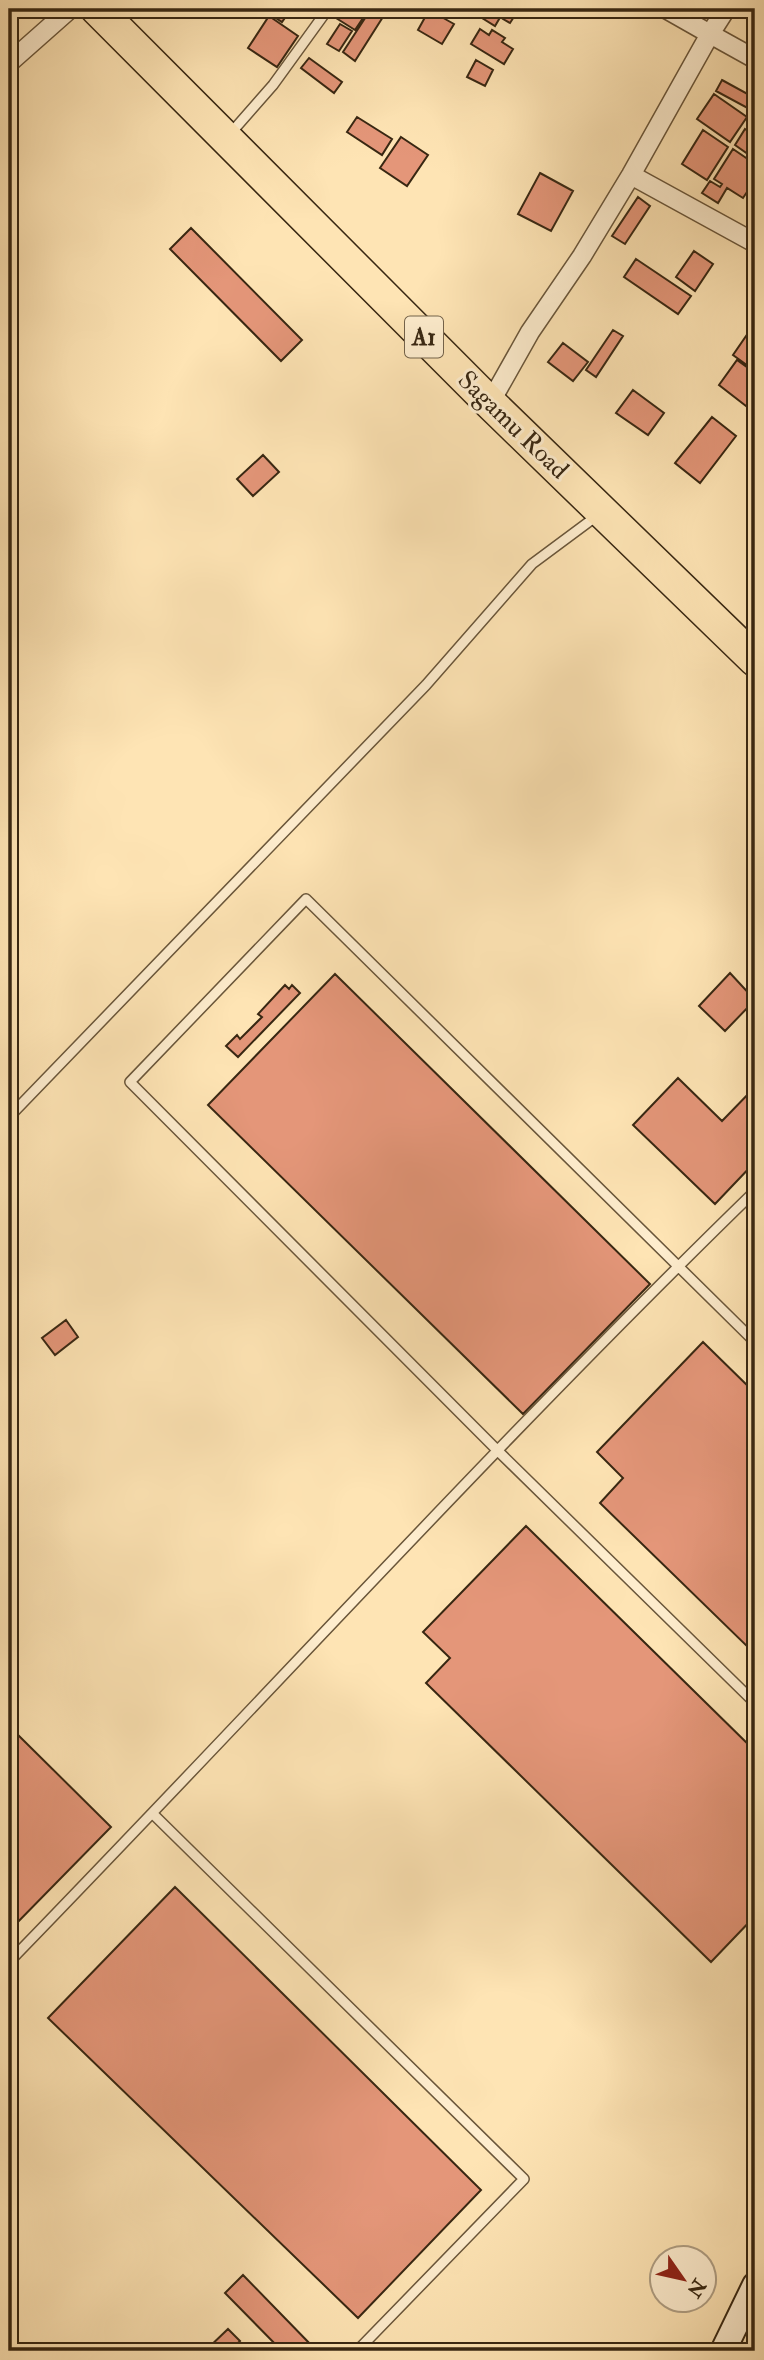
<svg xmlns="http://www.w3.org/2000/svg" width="764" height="2360" font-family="'IM FELL Double Pica',serif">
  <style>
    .building { fill: #e49679; stroke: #382712; stroke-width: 2 }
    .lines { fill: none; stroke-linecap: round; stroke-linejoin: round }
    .lane-casing { stroke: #6a563a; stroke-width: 12 }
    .street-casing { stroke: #6a563a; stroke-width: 21 }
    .secondary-casing { stroke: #382712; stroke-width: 28 }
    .highway-casing { stroke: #382712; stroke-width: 35 }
    .lane { stroke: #feedce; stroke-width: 9 }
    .street { stroke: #feedce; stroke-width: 18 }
    .secondary { stroke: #feedce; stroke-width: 24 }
    .highway { stroke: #fee4b4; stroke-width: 32 }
    .labels { text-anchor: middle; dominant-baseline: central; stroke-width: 6; stroke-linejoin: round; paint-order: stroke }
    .shield { fill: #feedce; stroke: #73624a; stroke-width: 2 }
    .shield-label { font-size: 24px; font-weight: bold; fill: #382712 }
    .street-label { font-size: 26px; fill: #382712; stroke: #feedce }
  </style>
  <rect width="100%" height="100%" fill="#fee4b4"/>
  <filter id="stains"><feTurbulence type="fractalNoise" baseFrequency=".00286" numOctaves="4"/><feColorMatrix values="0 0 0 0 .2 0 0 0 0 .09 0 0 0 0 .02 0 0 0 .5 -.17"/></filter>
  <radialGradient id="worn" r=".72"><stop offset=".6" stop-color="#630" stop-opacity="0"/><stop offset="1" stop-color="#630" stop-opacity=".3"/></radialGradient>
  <path class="building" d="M274,9h17l-9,13 -12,-8z
    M342,9h27l-14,21 -19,-12z
    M371,9h17l-33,52 -12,-9z
    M488,9h17l-10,17 -13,-8z
    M509,9h10l-9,14 -7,-4z
    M429,10l25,14 -12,20 -24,-14z
    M269,16l29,20 -21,31 -29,-19z
    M340,24l12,7 -13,20 -12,-7z
    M480,29l9,6 3,-5 13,8 -3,4 11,7 -9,15 -33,-20z
    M309,58l33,24 -8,11 -33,-25z
    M476,60l17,10 -8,16 -18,-9z
    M722,80l33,18 -2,13 -37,-20z
    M714,94l33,23 -17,25 -33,-23z
    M357,117l35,22 -10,16 -35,-23z
    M745,129l10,7v23l-20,-14z
    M703,130l25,17 -21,33 -25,-16z
    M401,137l27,18 -21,31 -27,-18z
    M733,149l22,15v16l-12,18 -16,-10 -9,15 -16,-10 8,-12 10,6 2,-3 -8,-5z
    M540,173l33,18 -22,40 -33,-17z
    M638,197l12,9 -25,38 -13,-8z
    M191,228l111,112 -21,21 -111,-112z
    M694,251l19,13 -18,27 -19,-14z
    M636,259l55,37 -13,18 -54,-37z
    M755,323v48l-22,-16z
    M613,330l10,6 -27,41 -10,-7z
    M563,343l25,19 -15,19 -25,-19z
    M737,360l18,13v40l-36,-28z
    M633,390l31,23 -16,22 -32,-22z
    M712,417l24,19 -36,47 -25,-20z
    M263,455l16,17 -26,24 -16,-17z
    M730,973l25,27 -30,31 -26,-25z
    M335,974l315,310 -127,130 -315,-309z
    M285,985l4,4 3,-4 8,8 -62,64 -12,-11 11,-11 3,4 22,-22 -4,-3z
    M678,1078l44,43 33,-34v75l-40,42 -82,-79z
    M66,1320l12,17 -23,18 -13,-17z
    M703,1342l52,51v261l-155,-151 23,-25 -26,-26z
    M526,1526l229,225v165l-44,46 -285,-279 24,-25 -27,-26z
    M9,1726l102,101 -102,104z
    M175,1887l306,303 -123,128 -310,-300z
    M243,2275l71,73 -4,3h-28l-57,-58z
    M228,2329l12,12 -10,10h-25z"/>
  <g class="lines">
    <g class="lane-casing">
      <path id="lane" d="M230,134l43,-49 55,-76
        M9,1117l417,-432 106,-121 66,-49
        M755,1342l-449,-443 -176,183 368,369 257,252
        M153,1814l371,365 -167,172
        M9,1962c249,-256 490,-522 746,-771"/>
    </g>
    <g class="street-casing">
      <path id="street" d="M666,9l44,25 16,-25
        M9,63l61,-54
        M631,175l124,68
        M490,403l40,-71 52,-76 49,-81 79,-141 45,25"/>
    </g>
    <g class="secondary-casing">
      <path id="secondary" d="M723,2351l32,-66"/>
    </g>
    <g class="highway-casing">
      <path id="highway" d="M97,9l393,394 265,257"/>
    </g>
    <use href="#lane" class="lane"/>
    <use href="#street" class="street"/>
    <use href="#secondary" class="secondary"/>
    <use href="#highway" class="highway"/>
  </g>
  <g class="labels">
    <rect class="shield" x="405" y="316.5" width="38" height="41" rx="5"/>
    <g class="shield-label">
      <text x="424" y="337">A1</text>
    </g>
    <g class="street-label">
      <text transform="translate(513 425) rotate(44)">Sagamu Road</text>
    </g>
  </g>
  <rect width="764" height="2360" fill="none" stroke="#fee4b4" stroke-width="35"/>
  <rect x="10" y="10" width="743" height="2339" fill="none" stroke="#382712" stroke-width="3.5"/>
  <rect x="18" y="18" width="729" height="2325" fill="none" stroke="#382712" stroke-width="2"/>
  <g transform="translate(683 2279) rotate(124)"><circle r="33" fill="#feedce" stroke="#af9e83" stroke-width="2"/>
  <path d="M0-5L12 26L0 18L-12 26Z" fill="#8f2418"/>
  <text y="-10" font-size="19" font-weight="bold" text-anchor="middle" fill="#382712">N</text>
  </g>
  <rect width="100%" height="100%" filter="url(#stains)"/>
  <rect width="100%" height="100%" fill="url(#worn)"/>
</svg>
